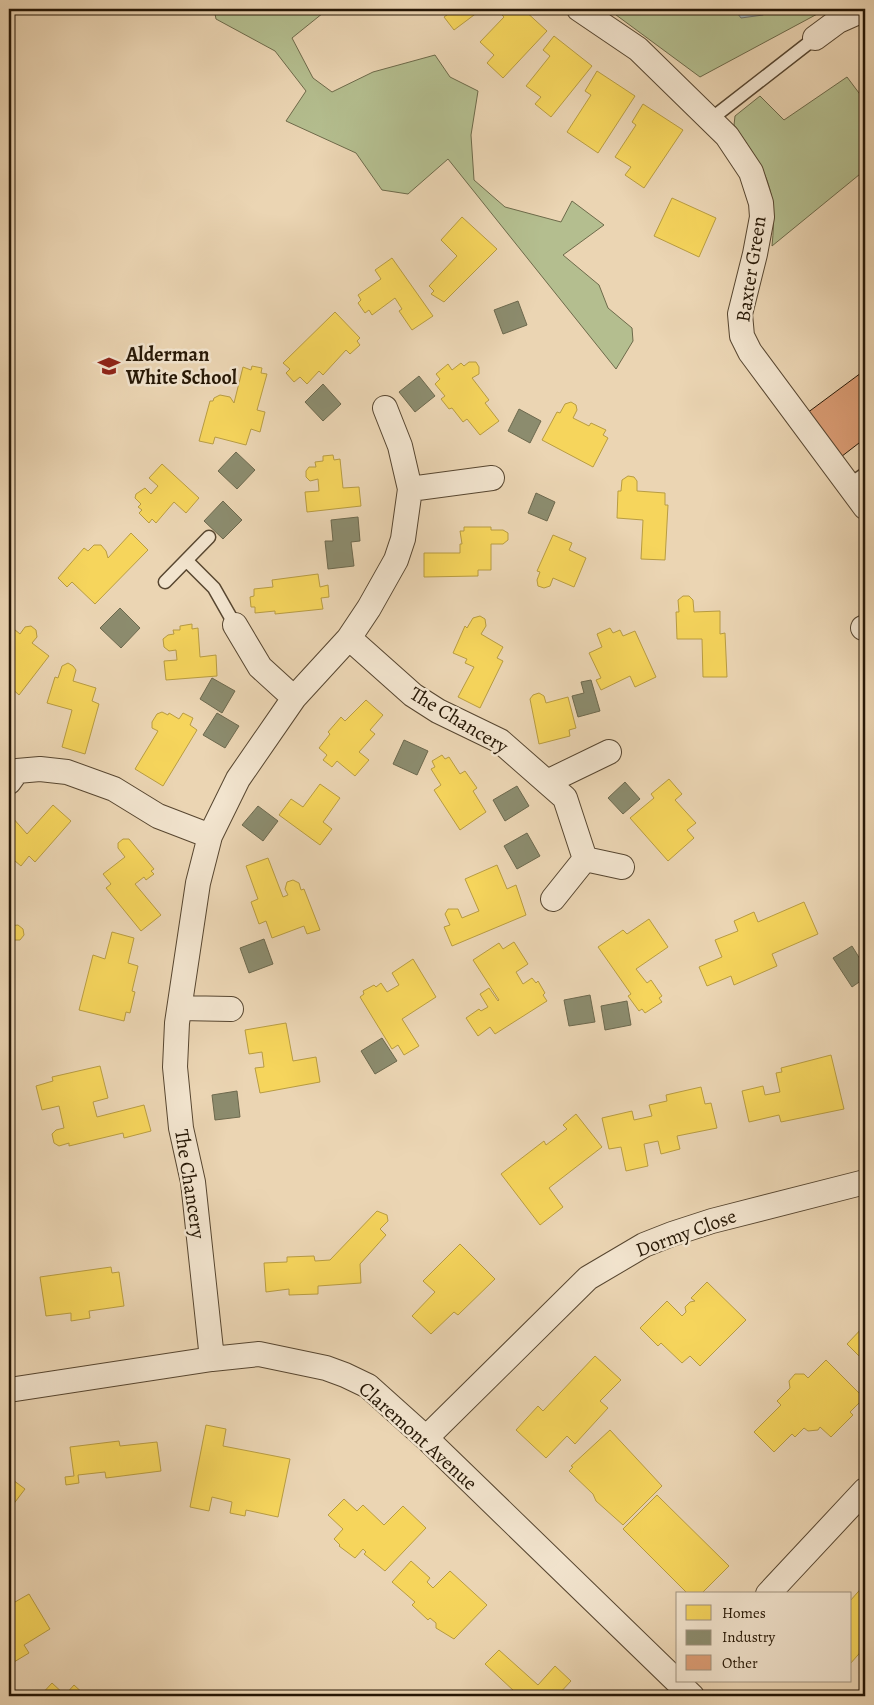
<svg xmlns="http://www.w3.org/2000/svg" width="874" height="1705" font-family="Alegreya,serif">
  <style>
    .green { fill: #b4be8f; stroke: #6d6a4a }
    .water { fill: #9fb5b9; stroke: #6f7671 }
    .homes { fill: #f6d55c; stroke: #b89c42 }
    .industry { fill: #8c8c6e; stroke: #6d694e }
    .building { fill: #dc9d75; stroke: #261705 }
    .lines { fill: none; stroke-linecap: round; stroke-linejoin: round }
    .lane-casing { stroke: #574630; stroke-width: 15 }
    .street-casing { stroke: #574630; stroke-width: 26 }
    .lane { stroke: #f2e4ce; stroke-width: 12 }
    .street { stroke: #f2e4ce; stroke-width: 24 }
    .labels { text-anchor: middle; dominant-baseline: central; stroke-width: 5; stroke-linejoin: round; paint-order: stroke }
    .street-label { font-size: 20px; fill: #261705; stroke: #f2e4ce }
    .poi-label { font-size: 20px; font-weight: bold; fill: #261705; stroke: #f2e4ce; text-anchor: start }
  </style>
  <rect width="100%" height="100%" fill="#ebd5b3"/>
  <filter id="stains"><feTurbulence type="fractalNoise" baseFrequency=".004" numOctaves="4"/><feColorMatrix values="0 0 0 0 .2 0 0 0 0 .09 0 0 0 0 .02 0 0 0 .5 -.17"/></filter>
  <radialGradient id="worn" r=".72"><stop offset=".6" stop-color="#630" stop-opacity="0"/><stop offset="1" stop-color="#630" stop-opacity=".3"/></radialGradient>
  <path class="green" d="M214,9h114l-36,29 21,40 19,14 41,-20 62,-17 15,22 28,14 -7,44 3,45 31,27 56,15 11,-21 32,24 -41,30 36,30 9,23 24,20 1,13 -17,28 -168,-210 -40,35 -26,-4 -26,-37 -70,-32 20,-30 -31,-40 -59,-32z
    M608,9h211l2,3 -121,65z
    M847,77l18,24v69l-93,76c6,-58 -6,-75 -38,-121l1,-9 25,-20 24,24z"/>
  <path class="water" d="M734,9h38l-9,6 -22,3z"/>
  <path class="homes" d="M448,9h34l-28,21 -10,-13 7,-5z
    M503,9h20l24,22 -44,47 -16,-15 7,-8 -14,-13 24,-25 -5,-5z
    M554,36l38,30 -41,51 -16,-13 6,-7 -15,-11 24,-30 -7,-6z
    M597,71l38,25 -37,57 -31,-21 24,-37 -6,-4z
    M643,104l40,26 -39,58 -19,-13 6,-8 -16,-10 21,-32 -4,-3z
    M672,198l44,20 -17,39 -45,-21z
    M462,217l35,32 -53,53 -13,-8 3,-3 -5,-5 28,-30 -16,-16z
    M392,258l41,58 -21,14 -13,-19 3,-2 -7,-11 -23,17 -3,-5 -4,3 -7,-10 3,-3 -3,-5 23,-16 -6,-9z
    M335,312l25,26 -3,3 3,4 -10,9 -4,-4 -23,25 -4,-4 -12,13 -7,-7 -6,5 -8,-9 4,-4 -7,-6z
    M469,362h7l3,5v7l-7,4 17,22 -4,3 14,18 -19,14 -13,-16 -4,3 -11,-14 -3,1 -8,-10 4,-3 -10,-12 5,-5 -4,-5 12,-10 4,6 9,-7 3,3z
    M252,366l10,2 -1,5 6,1 -10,36 8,2 -5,20 -9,-3 -5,16 -31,-8 -2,7 -14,-3 11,-40h3l1,-3 6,-3 10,2 4,6 9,-36 8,3z
    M571,402l5,3 1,5 -4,8 16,8 2,-3 15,7 -3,5 5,3 -15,29 -51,-27 15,-28 3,1 5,-9z
    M333,455l1,5 6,-1 3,29 16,-1 2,19 -54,6 -2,-20 14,-1 -1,-12 -8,2 -4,-4v-6l3,-4h7l-1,-5 8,-1v-5z
    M162,464l37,34 -13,15 -12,-11 -18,21 -4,-4 -3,4 -10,-10 3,-3 -4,-3 3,-3 -6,-6 1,-4 9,-6 6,6 7,-8 -9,-8z
    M628,476l6,1 3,4v10l28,2v12h3l-3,55 -24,-1 2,-39 -26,-2 1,-27h3l1,-11z
    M464,527h27v3h12l5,3v7l-5,4h-12v26h-13v6l-54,1v-24h36v-9h2l-2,-13h4z
    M131,533l17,17 -53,54 -23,-22 -5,5 -9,-9 26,-30 4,3 6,-6h7l5,6 2,7z
    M553,535l19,8 -3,7 17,8 -12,29 -21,-9 -3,8 -6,2 -6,-2 -1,-6 3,-8 -3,-1z
    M318,574l2,13 8,-2 1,12 -8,1 2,11 -48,5v-3l-20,2v-6h-4l-1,-10 4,-1v-7l19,-2 -1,-7z
    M683,596h6l4,4 1,12 26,-1v23l5,-1 2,44h-24l-1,-38h-25l-1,-27h3l-1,-12z
    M480,616l5,3 1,7 -5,8 22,13 -6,11 6,3 -23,47 -22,-11 16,-30 -9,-4 2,-4 -14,-6 12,-27 2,2 6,-10z
    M192,624v5l6,-1 2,29 16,-2 1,21 -51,4 -2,-19 13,-1 -1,-10 -7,1 -5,-4 -1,-8 5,-4 6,-1 -1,-4h7v-4z
    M9,625l11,9 5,-7 6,-1 5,4 1,7 -5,6 17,13 -30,39 -10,-9z
    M610,628l3,5 7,-3 3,6 12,-5 21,46 -21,10 -5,-11 -29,14 -5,-10 5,-2 -12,-25 13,-6 -5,-13z
    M68,663l5,3 3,4 -3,11 23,7 -4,13 7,3 -14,50 -23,-7 10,-37 -25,-7 8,-26 3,1 4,-12z
    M539,693l5,3 2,7 22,-6 8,31 -7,2 1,6 -31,8 -9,-45 3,-4z
    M366,700l17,15 -13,15 5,4 -16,18 10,8 -14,16 -18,-15 -5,6 -9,-7 4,-5 -8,-7 11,-14 -2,-2 13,-15 4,4z
    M162,712l6,3 1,-2 10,6 4,-6 10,5 -3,7 7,5 -34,56 -28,-17 23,-38 -6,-3v-6l5,-8z
    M442,755l3,4 4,-2 11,17 5,-3 12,17 -4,3 13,21 -26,18 -26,-40 7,-5 -10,-16 4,-2 -3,-6z
    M669,779l13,15 -7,6 21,23 -9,7 7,8 -26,23 -38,-43 24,-20 -3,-4z
    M320,784l20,14 -17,24 9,7 -12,16 -41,-30 12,-16 12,8z
    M53,805l18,16 -36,41 -6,-6 -8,10 -12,-10v-38l3,-1 15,17z
    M123,839h6l25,30 -3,2 3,3 -8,6 -2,-3 -9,7 26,31 -20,16 -35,-43 5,-4 -8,-10 22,-17 -7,-9v-5z
    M268,858l15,39 5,-2 -3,-6 2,-7 6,-2 6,3 2,7 3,-1 16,41 -13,4 -3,-8 -32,12 -6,-17 -7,3 -8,-22 7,-3 -12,-33z
    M497,865l10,24 9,-4 10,30 -74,31 -8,-19 6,-2 -5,-11 3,-5h10l4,9 17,-7 -14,-32z
    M804,902l14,32 -46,20 5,12 -43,19 -3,-9 -24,10 -8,-19 23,-10 -7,-17 23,-9 -4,-10 20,-9 4,10z
    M649,919l19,28 -32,22 11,14 4,-3 11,16 -3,2 3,4 -17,11 -3,-4 -3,2 -11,-15 3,-2 -33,-47 25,-17 4,4z
    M18,925l5,4 1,6 -4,5h-10l3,21 -4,1v-36z
    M112,932l22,6 -6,25 10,3 -6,25 3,1 -5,21 -4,-1 -2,9 -45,-11 14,-55 12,4z
    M514,942l14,22 -12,8 7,12 9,-6 4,5 2,-2 7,12 -2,2 4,6 -52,33 -5,-7 -12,9 -12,-18 13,-9 2,2 7,-4 -8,-13 9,-6 9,13 1,-1 -26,-40 26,-17 4,6z
    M413,959l23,38 -34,22 17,27 -15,9 -6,-10 -6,4 -32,-52 4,-3 -1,-3 11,-6 2,2 5,-4 6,9 12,-7 -7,-12z
    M286,1023l7,38 23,-4 4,25 -60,11 -5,-25 9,-1 -2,-15 -13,2 -4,-24z
    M831,1055l13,54 -63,13 -2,-7 -30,7 -7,-31 21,-5 2,9 15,-3 -4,-19 6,-1 -1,-4z
    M100,1066l8,32 -15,4 4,15 47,-12 7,26 -27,7 -1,-5 -54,13v-3l-10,3 -5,-3 -2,-9 4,-4 8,-2 -5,-22 -17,4 -6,-24 17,-5 -1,-4z
    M701,1087l4,17 6,-1 6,25 -40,8 3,13 -19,5 -3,-13 -14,3 4,22 -22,5 -5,-24 -12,2 -7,-31 30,-7 2,9 18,-4 -3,-11 18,-4 -1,-6z
    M576,1114l26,33 -53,41 14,19 -23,18 -39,-51 43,-33 2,4 21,-16 -4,-4z
    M377,1211l10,4 1,6 -8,8 6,6 -26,29 1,19 -43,3v8l-29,1v-6l-23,3 -2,-29 23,-1v-5l27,-1 1,5 15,-1z
    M460,1244l35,35 -37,36 -4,-3 -23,22 -19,-18 23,-24 -12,-11z
    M111,1267l1,6 7,-1 5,34 -35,5 1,7 -19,3v-8l-25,3 -6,-39z
    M707,1282l39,38 -46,46 -10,-10 -8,7 -21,-20 -3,3 -18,-18 27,-27 15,15 4,-4 -1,-5 5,-5 5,-1 -4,-3z
    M865,1325v37l-18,-18z
    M595,1356l26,24 -21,21 8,7 -33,36 -8,-8 -21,22 -30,-28 22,-24 5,5z
    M826,1360l38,38 -14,14 3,3 -22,22 -11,-10 -2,3 -10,1 -4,-3 -9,9 -3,-3 -18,18 -20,-20 27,-27 -4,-4 13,-13 -1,-7 6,-7h9l4,4z
    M206,1425l20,4 -3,17 67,13 -12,58 -32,-7 -1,6 -15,-3 2,-11 -20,-5 -3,14 -19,-4z
    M610,1430l52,56 -39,39 -27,-24 -3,-7 -24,-23 4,-4 -2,-1z
    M119,1441l1,5 37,-4 4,29 -55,7 -1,-6 -27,3 1,8 -13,2 -1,-8 9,-1 -4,-29z
    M9,1477l16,12 -16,21z
    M657,1495l72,71 -28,28h-13l-65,-65z
    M344,1499l13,12 6,-6 21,20 19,-19 23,22 -41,43 -21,-17 2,-2 -3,-3 -8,9 -16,-12 1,-1 -6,-6 9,-10 -15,-14z
    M411,1561l19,17 -3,4 6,6 17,-17 37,34 -33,34 -18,-11v-5l-6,-5 -2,2 -16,-15 3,-3 -23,-20z
    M865,1584v63l-15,17v-63z
    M9,1591l6,11 14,-8 21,35 -26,16 5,8 -20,12z
    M499,1650l39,35 17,-19 16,15 -14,15h-45l3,-4 -30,-28z
    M52,1683l13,12 9,-10 12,11h-46z"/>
  <path class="industry" d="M518,301l9,24 -24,9 -9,-24z
    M419,376l16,20 -20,16 -16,-20z
    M323,384l18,20 -18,17 -18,-19z
    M519,409l22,12 -11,22 -22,-12z
    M236,452l19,18 -18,19 -19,-18z
    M536,493l19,9 -8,19 -19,-8z
    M223,501l19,19 -19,19 -19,-18z
    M358,517l2,24 -9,1 3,24 -26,3 -3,-28h8l-2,-21z
    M120,608l20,20 -19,20 -21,-20z
    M212,678l23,13 -13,22 -22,-14z
    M591,680l9,31 -22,6 -6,-21 12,-3 -3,-11z
    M217,713l22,13 -14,22 -22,-13z
    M404,740l24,11 -11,24 -24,-11z
    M625,782l15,17 -17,15 -15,-16z
    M517,786l12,20 -24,15 -12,-21z
    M258,806l20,15 -15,20 -21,-16z
    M527,833l13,23 -23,13 -13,-23z
    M264,939l9,25 -24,9 -9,-25z
    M852,946l13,21v11l-13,9 -19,-29z
    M590,995l5,27 -26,4 -5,-26z
    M627,1001l4,24 -26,5 -4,-24z
    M382,1038l15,23 -22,13 -14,-23z
    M237,1091l3,26 -25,3 -3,-25z"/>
  <path class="building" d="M865,370v82l-6,-9 -22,17 -34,-44z"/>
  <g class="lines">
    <g class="lane-casing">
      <path id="lane" d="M711,119l104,-81
        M849,485l16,-11
        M187,561l27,27 21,37
        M165,582l44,-45"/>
    </g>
    <g class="street-casing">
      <path id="street" d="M579,9l59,40 89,87 24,36 10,31 1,14 -7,37 -15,60 2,22 8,16 115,155
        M815,38l23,-17 27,-12
        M410,489l82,-11
        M235,625l25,42 34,31
        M863,628l2,-1
        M349,638l64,57 25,16 62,30 65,57 20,61
        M9,782l8,-11 23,-2 27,3 47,17 44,27 52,20
        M547,782l62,-30
        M553,899l32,-40 37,8
        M180,1008l51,1
        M212,1359l-19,-177 -12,-54 -6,-61 2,-44 21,-140 12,-47 28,-57 56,-81 55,-60 20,-30 27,-48 7,-21 7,-50 -10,-43 -15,-38
        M9,1390l203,-31 47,-5 67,14 19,7 23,11 58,52 266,258
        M426,1438l162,-160 56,-33 28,-11 40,-13 153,-39
        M768,1594l97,-104"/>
    </g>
    <use href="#lane" class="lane"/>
    <use href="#street" class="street"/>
  </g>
  <defs>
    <g id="school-bare" transform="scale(1.725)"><path d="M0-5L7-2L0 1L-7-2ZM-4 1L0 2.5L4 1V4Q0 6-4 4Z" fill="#8f2418" stroke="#f2e4ce" stroke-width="2.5" paint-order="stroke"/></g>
  </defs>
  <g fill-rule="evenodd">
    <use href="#school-bare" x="109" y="366"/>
  </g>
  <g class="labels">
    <g class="street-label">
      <text transform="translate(751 269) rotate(-81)">Baxter Green</text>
      <text transform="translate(459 720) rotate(31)">The Chancery</text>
      <text transform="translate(190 1184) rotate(81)">The Chancery</text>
      <text transform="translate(686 1233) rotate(-20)">Dormy Close</text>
      <text transform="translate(418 1436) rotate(42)">Claremont Avenue</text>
    </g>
    <g class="poi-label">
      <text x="126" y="354">Alderman<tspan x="126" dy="23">White School</tspan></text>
    </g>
  </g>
  <rect width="874" height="1705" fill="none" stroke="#ebd5b3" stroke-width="30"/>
  <rect x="10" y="10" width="854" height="1685" fill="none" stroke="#261705" stroke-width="2.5"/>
  <rect x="15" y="15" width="844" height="1675" fill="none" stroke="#261705"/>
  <rect x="676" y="1592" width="175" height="90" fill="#f2e4ce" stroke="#a0927e"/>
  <rect x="686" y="1605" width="25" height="15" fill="#f6d55c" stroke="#a0927e"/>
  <text x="722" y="1618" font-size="15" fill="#261705">Homes</text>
  <rect x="686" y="1630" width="25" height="15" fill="#8c8c6e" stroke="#a0927e"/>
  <text x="722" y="1642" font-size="15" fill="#261705">Industry</text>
  <rect x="686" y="1655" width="25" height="15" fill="#dc9d75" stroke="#a0927e"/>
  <text x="722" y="1668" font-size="15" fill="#261705">Other</text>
  <rect width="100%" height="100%" filter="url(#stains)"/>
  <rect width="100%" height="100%" fill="url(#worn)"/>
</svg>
